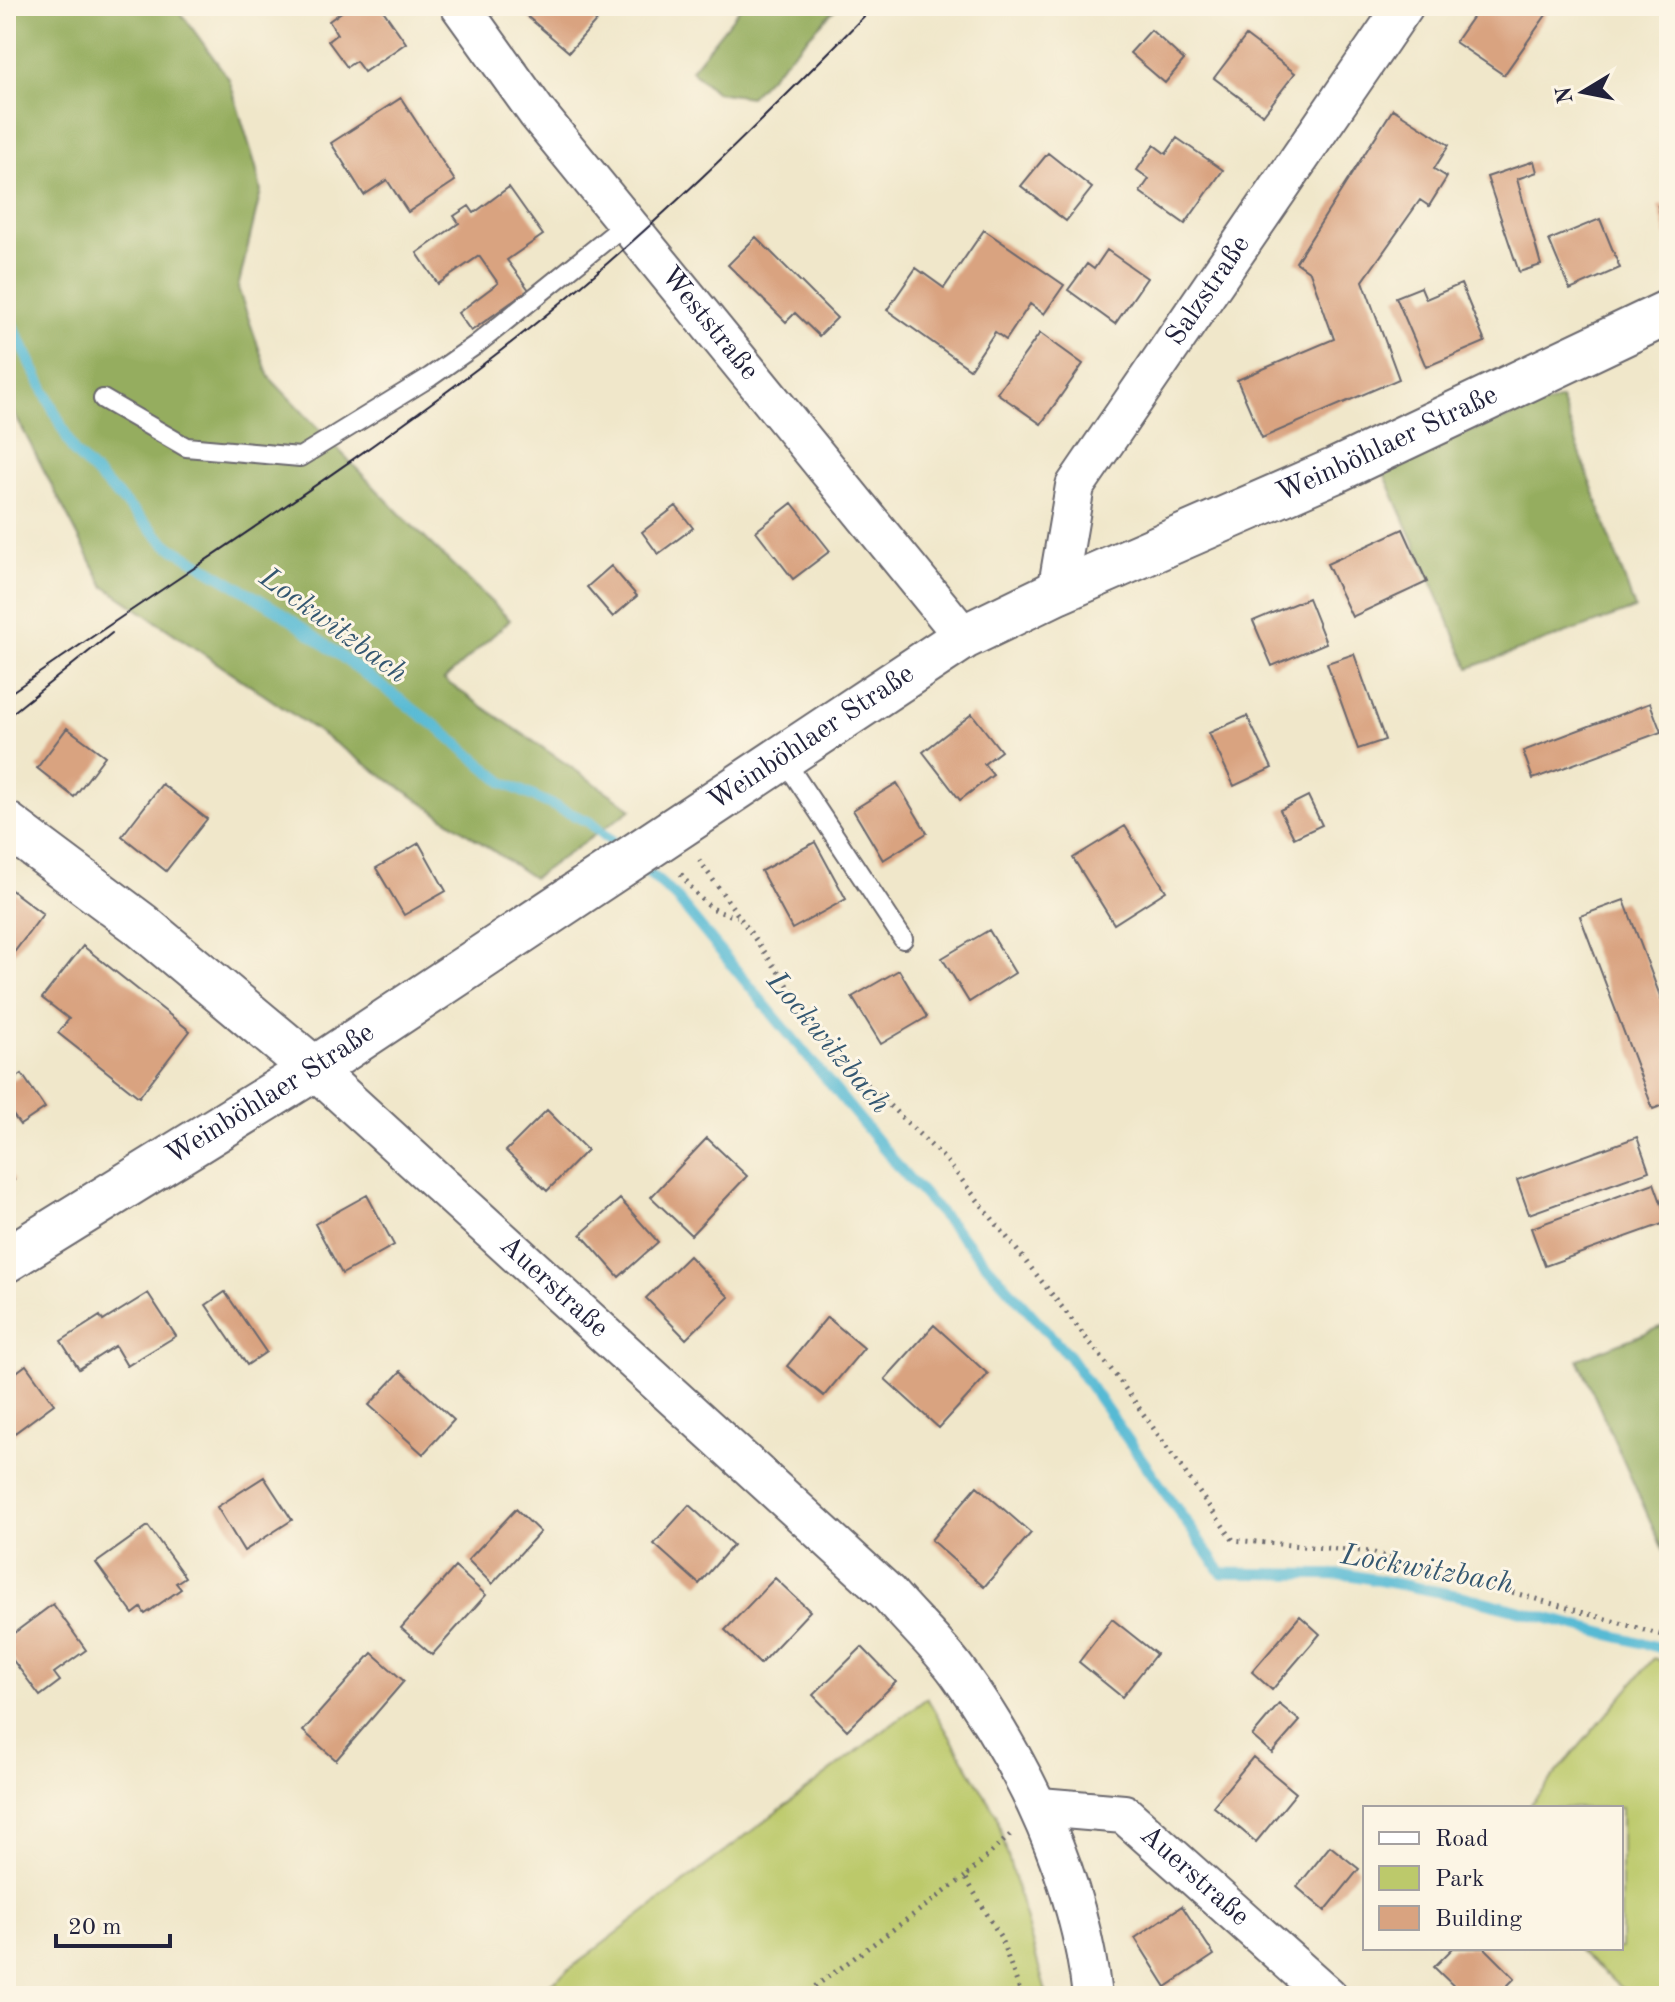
<svg xmlns="http://www.w3.org/2000/svg" width="1675" height="2002" font-family="'Old Standard TT',serif">
  <style>
    .green { fill: #bcc96b; stroke: #6f7653; stroke-width: 2 }
    .forest { fill: #95ad5f; stroke: #5c684d; stroke-width: 2 }
    .lines { fill: none; stroke-linecap: round; stroke-linejoin: round }
    .stream { stroke: #56bad4; stroke-width: 11 }
    .building { fill: #d9a380 }
    .lane-casing { stroke: #6a676d; stroke-width: 22 }
    .street-casing { stroke: #6a676d; stroke-width: 42 }
    .secondary-casing { stroke: #6a676d; stroke-width: 48 }
    .path { stroke: #6a676d; stroke-width: 5; stroke-dasharray: 2 6; stroke-linecap: butt }
    .lane { stroke: #fff; stroke-width: 18 }
    .street { stroke: #fff; stroke-width: 38 }
    .secondary { stroke: #fff; stroke-width: 44 }
    .tram { stroke: #22223b; stroke-width: 2 }
    .labels { text-anchor: middle; dominant-baseline: central; stroke-width: 6; stroke-linejoin: round; paint-order: stroke }
    .street-label { font-size: 28px; fill: #22223b; stroke: #fcf5e5 }
    .water-label { font-size: 30px; font-style: italic; fill: #345771; stroke: #fcf5e5 }
  </style>
  <rect width="100%" height="100%" fill="#fcf5e5"/>
  <filter id="ink" filterUnits="userSpaceOnUse"><feTurbulence type="fractalNoise" baseFrequency=".0125" numOctaves="2"/><feDisplacementMap in="SourceGraphic" scale="16" xChannelSelector="R" yChannelSelector="G"/><feConvolveMatrix kernelMatrix="1 2 1 2 8 2 1 2 1" color-interpolation-filters="sRGB"/></filter>
  <filter id="wash" filterUnits="userSpaceOnUse"><feTurbulence type="fractalNoise" baseFrequency=".006" numOctaves="4" result="noise"/><feDisplacementMap in="SourceGraphic" scale="32" xChannelSelector="R" yChannelSelector="G"/><feGaussianBlur stdDeviation="1.8" result="paint"/><feColorMatrix in="noise" values="0 0 0 0 0 0 0 0 0 0 0 0 0 0 0 0 0 1.4 0 .05"/><feComposite in="paint" operator="in"/></filter>
  <g filter="url(#wash)">
    <rect width="100%" height="100%" fill="#f0e7ca"/>
    <path class="green" d="M1654,1658l15,6v332h-38l-55,-48h45v-140h-94z
      M927,1698l69,116 51,182h-513z"/>
    <path class="forest" d="M6,6h170l53,73 27,88 5,24 -23,97 31,89 134,140 107,103 -66,60 188,129 -99,69 -429,-292 -98,-189z
      M742,6h96l-88,91 -35,-5 -24,-22z
      M1561,399l74,210 -166,59 -89,-204z
      M1669,1324v239l-91,-204z"/>
    <g class="lines">
      <path class="stream" d="M6,312l68,140 92,92 113,67 157,115 68,57 85,39 35,30
        M637,863l37,32 230,278 165,183 153,217 129,2 115,22 203,53"/>
    </g>
    <g id="blocks">
      <path class="building" d="M350,6h30l26,37 -42,29 -8,-11 -9,6 -19,-26 9,-7 -8,-13z
        M515,6h87l4,4 -37,42z
        M1480,6h54l12,9 -42,60 -49,-33z
        M1151,30l33,30 -19,23 -35,-30z
        M1246,36l49,37 -32,42 -49,-37z
        M401,98l54,83 -47,31 -21,-32 -23,15 -33,-52z
        M1393,109l56,36 -15,24 13,8 -18,29 -9,-6 -57,81 36,98 -137,59 -25,-58 97,-41 -24,-67 -14,-10z
        M1177,138l46,32 -38,54 -45,-32 9,-13 -12,-9 17,-25 12,9z
        M1048,153l44,35 -26,33 -45,-35z
        M1534,161l3,11 -20,7 24,86 -22,7 -32,-95z
        M509,187l34,48 -36,25 22,30 -58,41 -13,-18 40,-30 -19,-27 -41,28 -21,-31 42,-30 -5,-7 15,-10 5,7z
        M1669,203v38h-1l-10,-35z
        M1600,219l20,49 -50,22 -21,-50z
        M984,230l80,55 -20,29 -14,-10 -24,36 -11,-8 -25,37 -83,-59 29,-42 28,20z
        M756,237l81,81 -18,18 -24,-23 -9,9 -58,-57z
        M1107,250l40,28 -32,46 -47,-34 19,-26 7,5z
        M1461,284l24,58 -59,25 -30,-70 25,-10 5,12z
        M1040,333l43,31 -42,60 -44,-31z
        M792,503l38,48 -37,28 -37,-48z
        M676,506l17,22 -35,26 -16,-22z
        M1403,529l24,53 -75,35 -25,-53z
        M611,566l26,30 -24,21 -26,-30z
        M1308,598l18,45 -54,23 -19,-45z
        M1354,654l31,86 -27,9 -31,-86z
        M1650,703l11,29 -128,47 -10,-28z
        M972,714l29,37 -17,13 9,11 -33,25 -37,-48z
        M1247,716l25,52 -38,18 -25,-53z
        M67,728l38,28 -31,41 -37,-29z
        M897,783l30,50 -44,27 -30,-50z
        M162,784l45,35 -41,52 -44,-35z
        M1308,796l14,29 -28,13 -14,-28z
        M1125,826l41,65 -52,33 -41,-66z
        M815,842l31,57 -54,30 -31,-58z
        M419,843l27,48 -42,24 -28,-47z
        M6,886l37,28 -37,49z
        M1624,900l45,120v83l-16,6 -73,-193z
        M989,930l26,43 -46,29 -27,-44z
        M83,946l107,85 -51,66 -81,-64 11,-14 -27,-21z
        M899,970l28,47 -46,27 -29,-47z
        M22,1074l23,34 -25,17 -14,-20v-20z
        M547,1110l40,40 -40,41 -41,-40z
        M1637,1137l12,34 -120,43 -12,-34z
        M707,1138l40,38 -56,59 -40,-38z
        M6,1168l8,12 -8,6z
        M1654,1183l14,39 -123,44 -14,-38z
        M367,1195l27,50 -52,29 -27,-50z
        M620,1199l38,43 -39,35 -38,-43z
        M689,1256l40,41 -43,42 -40,-41z
        M225,1292l41,60 -19,13 -41,-60z
        M148,1293l28,43 -49,30 -12,-20 -36,23 -18,-28 39,-25 3,5z
        M827,1317l37,31 -40,48 -37,-30z
        M934,1325l54,49 -49,54 -54,-49z
        M26,1365l28,39 -42,31 -6,-9v-46z
        M401,1371l53,49 -31,34 -54,-49z
        M264,1477l28,43 -48,31 -27,-44z
        M977,1486l54,47 -47,54 -53,-47z
        M689,1505l44,40 -34,39 -45,-40z
        M516,1509l24,23 -48,52 -24,-24z
        M148,1526l37,51 -9,6 5,6 -36,25 -4,-6 -8,6 -37,-51z
        M455,1567l31,28 -54,60 -31,-27z
        M775,1578l35,33 -50,53 -35,-34z
        M53,1604l33,46 -32,23 6,8 -20,15 -34,-45v-12z
        M1300,1616l20,18 -48,56 -20,-18z
        M1112,1619l44,35 -34,43 -43,-35z
        M862,1647l34,35 -49,48 -34,-35z
        M372,1653l32,28 -68,79 -33,-29z
        M1279,1704l21,17 -28,32 -20,-17z
        M1253,1757l43,36 -40,49 -43,-36z
        M1330,1846l29,23 -34,42 -28,-24z
        M1182,1906l32,49 -48,32 -31,-49z
        M1453,1948h32l30,30 -18,18h-33l-30,-29z"/>
    </g>
  </g>
  <g filter="url(#ink)">
    <use href="#blocks" fill-opacity="0" stroke="#6a676d" stroke-width="2"/>
    <g class="lines">
      <g class="lane-casing">
        <path id="lane" d="M103,399l83,48 114,10 130,-80 47,-33 150,-121
          M783,758l120,181"/>
      </g>
      <g class="street-casing">
        <g id="street">
          <path id="s1" d="M460,6l77,107 427,524"/>
          <path id="s2" d="M1057,592l18,-106 329,-480"/>
          <path id="s3" d="M314,1069l574,524c22,26 49,51 69,78 69,95 122,208 135,325"/>
          <path id="s4" d="M1040,1807l84,7 204,182"/>
        </g>
      </g>
      <g class="secondary-casing">
        <g id="secondary">
          <path d="M6,824l134,100 174,145"/>
          <path id="s5" d="M6,1260l308,-191 650,-432 93,-45 277,-121 335,-159"/>
        </g>
      </g>
      <path class="path" d="M699,860l139,196 108,104 171,217 116,163 138,12 298,85
        M681,874c17,22 27,39 56,42
        M1010,1835l-45,42 35,59 22,60
        M802,1996l163,-119"/>
      <use href="#lane" class="lane"/>
      <use href="#street" class="street"/>
      <use href="#secondary" class="secondary"/>
      <path class="tram" d="M6,696c172,-120 350,-231 515,-361 127,-100 240,-213 353,-329
        M6,718l106,-85"/>
    </g>
  </g>
  <g class="labels">
    <g class="street-label">
      <text stroke="none"><textPath href="#s2" startOffset="344">Salzstraße</textPath></text>
      <text stroke="none"><textPath href="#s1" startOffset="404">Weststraße</textPath></text>
      <text stroke="none"><textPath href="#s5" startOffset="1608">Weinböhlaer Straße</textPath></text>
      <text stroke="none"><textPath href="#s5" startOffset="960">Weinböhlaer Straße</textPath></text>
      <text stroke="none"><textPath href="#s5" startOffset="312">Weinböhlaer Straße</textPath></text>
      <text stroke="none"><textPath href="#s3" startOffset="324">Auerstraße</textPath></text>
      <text stroke="none"><textPath href="#s4" startOffset="178">Auerstraße</textPath></text>
    </g>
    <g class="water-label">
      <text transform="translate(333 626) rotate(36)">Lockwitzbach</text>
      <text transform="translate(828 1043) rotate(50)">Lockwitzbach</text>
      <text transform="translate(1427 1570) rotate(10)">Lockwitzbach</text>
    </g>
  </g>
  <rect width="1675" height="2002" fill="none" stroke="#fcf5e5" stroke-width="32"/>
  <rect x="1363" y="1806" width="260" height="144" fill="#fcf5e5" stroke="#a5a1a1" stroke-width="2"/>
  <rect x="1379" y="1832" width="40" height="12" fill="#ffffff" stroke="#a5a1a1" stroke-width="2"/>
  <text x="1435" y="1846" font-size="24" fill="#22223b">Road</text>
  <rect x="1379" y="1866" width="40" height="24" fill="#bcc96b" stroke="#a5a1a1" stroke-width="2"/>
  <text x="1435" y="1886" font-size="24" fill="#22223b">Park</text>
  <rect x="1379" y="1906" width="40" height="24" fill="#d9a380" stroke="#a5a1a1" stroke-width="2"/>
  <text x="1435" y="1926" font-size="24" fill="#22223b">Building</text>
  <g transform="translate(1583 92) rotate(260)" stroke="#fcf5e5" stroke-width="6" paint-order="stroke">
  <path d="M0-6L14 30L0 20L-14 30Z" fill="#22223b"/>
  <text y="-12" font-size="22" font-weight="bold" text-anchor="middle" fill="#22223b">N</text>
  </g>
  <path d="M56 1934v12h114v-12" fill="none" stroke="#22223b" stroke-width="4"/>
  <text x="68" y="1934" font-size="24" fill="#22223b" stroke="#fcf5e5" stroke-width="6" paint-order="stroke">20 m</text>
</svg>
